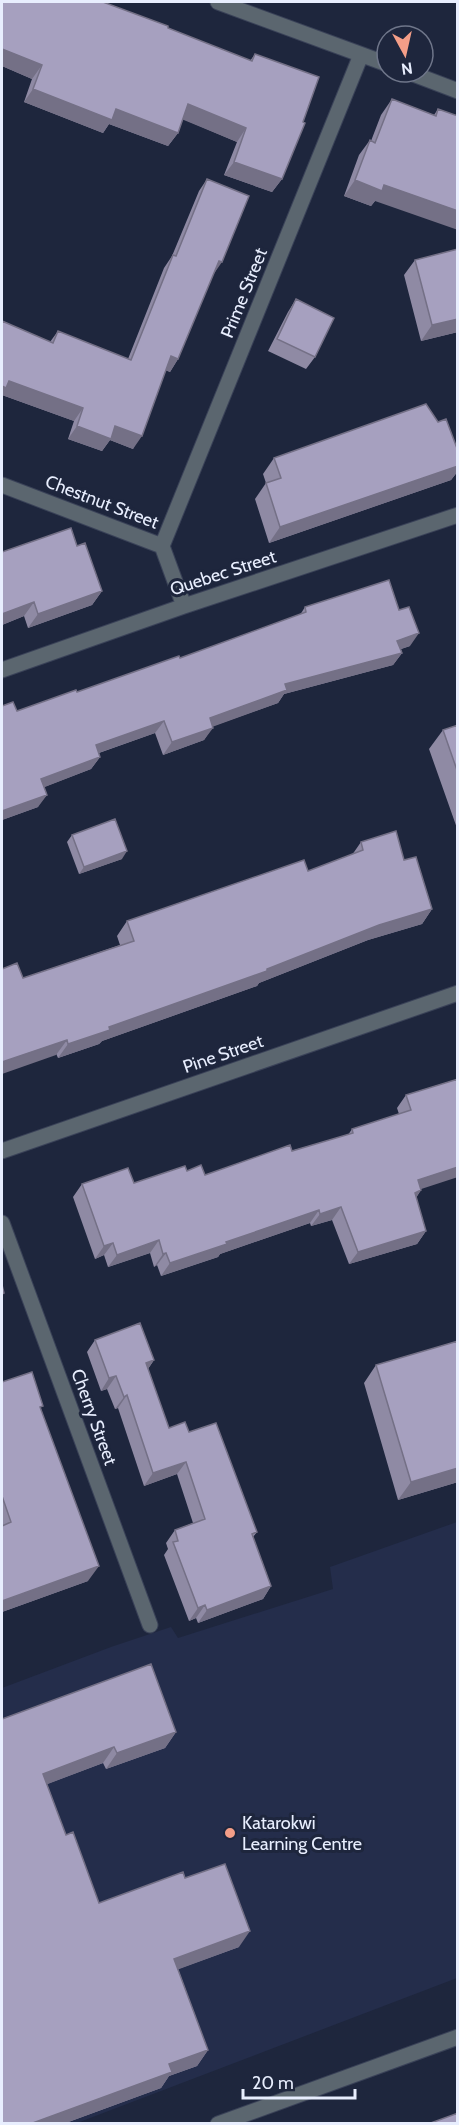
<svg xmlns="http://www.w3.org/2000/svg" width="459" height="2125" font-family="Cabin,sans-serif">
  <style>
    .built { fill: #242d4b }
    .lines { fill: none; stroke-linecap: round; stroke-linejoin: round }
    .minor-casing { stroke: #3a4258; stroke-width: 17 }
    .minor { stroke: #5b666f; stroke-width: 15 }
    .wall { fill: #8f8aa4 }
    .shaded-wall { fill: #747086 }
    .building { fill: #a6a0bf; stroke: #747086; stroke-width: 1.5 }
    .poi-dot { fill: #f49e88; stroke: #1e263d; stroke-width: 2 }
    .labels { text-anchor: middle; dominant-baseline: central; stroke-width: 6; stroke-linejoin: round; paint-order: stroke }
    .street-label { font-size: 18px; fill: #e8eefe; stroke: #1e263d }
    .poi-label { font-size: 18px; fill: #e8eefe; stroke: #1e263d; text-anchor: start }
  </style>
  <rect width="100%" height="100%" fill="#1e263d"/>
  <path class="built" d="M457,1522v456l-380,145 -75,1v-436l109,-41 60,-20 7,11 155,-49 -3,-22z"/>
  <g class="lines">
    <g class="minor-casing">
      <path id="minor" d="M218,2l169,62
        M408,72l50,19
        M2,485l160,61 22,60
        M162,546l199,-491
        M2,670l182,-64 274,-91
        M2,1151l456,-158
        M2,1223l148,402
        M218,2124l240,-87"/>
    </g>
    <use href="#minor" class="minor"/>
  </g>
  <path class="wall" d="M2,2l166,26 82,33 5,-7 27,125 -10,13 -48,-17 13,-33 -54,-23 -5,14 -10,13 -59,-22 -6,9 -79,-31 8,-23 -30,-13z
    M392,99l42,16 4,-6 20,7 -83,85 -4,5 -27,-10 15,-41 11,-15 1,1 10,-26z
    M207,179l6,96 -35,84 -8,13 -4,-2 -33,79 -23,-9 -8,11 -34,-12 6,-18 -72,-26v1v-75l48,21 8,-11 70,28 36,-91 8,-12 27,-65z
    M415,260l43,72 -37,9 -17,-66z
    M296,299l19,58 -9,12 -38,-18 20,-39z
    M458,451v20l-7,9 -182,63 -14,-44 11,-16 -3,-9 11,-16z
    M77,546l25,45 -10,14 -64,23 -4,-12 -22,9v-73z
    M305,607l105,39 -9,3 1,4 -9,12 -109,29 -6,9 -65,23 -9,14 -41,15 -8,-22 -56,20 1,4 -9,12 -47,18 -6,20 -36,13v-114l15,5 60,-19 103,-34 120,-43z
    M458,725v106l-29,-82 14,-19z
    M72,835l50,24 -43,15 -12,-32z
    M361,842l43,18 28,49 -10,15 -54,16 -109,43 -2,3 -155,55 -3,3 -41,14 -35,-80 97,-33 -3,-9 10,-15 181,-50 44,-16z
    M458,1079l-37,110v1l-5,8 10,33 -9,13 -68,20 -17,-44 -21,6 -1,-3 -90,31 -2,3 -57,19 -4,-11 -3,2 -4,-14 -42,14 -4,-12 -9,4 -22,-62 9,-13 52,-1 53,-12 18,4 143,-40 4,-6 47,-15 -2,-6 9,-13z
    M95,1340l59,20 -6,9 21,59 20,4 68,100 -4,5 18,49 -8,13 -65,24 -2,-5 -7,3 -25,-66 4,-6 -2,-6 9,-13 18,-7 -16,-49 -33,12 -26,-78 -3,1 -8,-20 -6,2 -14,-39z
    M458,1341v141l-60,18 -34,-117 12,-18z
    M2,1382l39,27 47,172 -86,31z
    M2,1719l174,13 -11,16 -59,21 -3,-6 -56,21 19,51 33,68 86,-25 54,69 -61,22 30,81 -11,16 -28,10 -8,12 -98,36h-61z"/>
  <path class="shaded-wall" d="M2,49l40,16 -10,14 -30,-13z
    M33,89l83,20 62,24 -10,13 -59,-22 -6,9 -79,-31z
    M188,104l58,24 -9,14 -58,-24z
    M234,162l48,17 -10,13 -48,-17z
    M355,180l29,5 74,26v19l-83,-29 -4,5 -27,-10z
    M219,261l3,1 -9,13z
    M458,319v13l-37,9 11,-16z
    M171,356l7,3 -8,13 -8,-3z
    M9,381l74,27 -9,13 -72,-26v1v-10z
    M77,426h38l27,10 -9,13 -23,-9 -8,11 -34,-12z
    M458,466v5l-7,9 -182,63 11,-16z
    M102,591l-10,14 -64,23 10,-14z
    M34,602l-10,14 -22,9v-11z
    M419,633l-9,13 -21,7 8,-12z
    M402,653l-9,12 -109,29 -6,9 -77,28 9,-13 75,-34z
    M164,721l-9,12 -68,24 9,-12z
    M213,728l-9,12 -41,15 9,-13z
    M100,757l-9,12 -59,23 9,-13z
    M47,795l-9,12 -36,13v-9z
    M127,851l-5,8 -43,15 5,-7z
    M432,909l-10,15 -54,16 -109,43 -2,3 -155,55 -3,3 -41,14 10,-14 41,-17 158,-58 112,-44z
    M67,1040l-11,15 -54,19v-12z
    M458,1167v10l-49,16 9,-13z
    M421,1190l-9,13 3,-10z
    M341,1207l-9,13 -21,6 9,-12z
    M319,1210l-9,13 -90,31 -2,3 -57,19 9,-13 56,-21z
    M426,1231l-9,13 -68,20 9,-12z
    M159,1240l-9,13 -42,14 9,-12z
    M113,1243l-9,12 -9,4 9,-13z
    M166,1253l-9,12 -3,2 9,-13z
    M154,1360l-9,13 1,-10z
    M116,1376l-9,13 -6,2 8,-13z
    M127,1395l-9,13 -3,1 9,-12z
    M186,1462l-9,12 -33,12 9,-13z
    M458,1468v14l-60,18 13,-18z
    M99,1566l-11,15 -86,31v-11z
    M271,1586l-8,13 -65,24 9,-13z
    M205,1605l-9,13 -7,3 9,-13z
    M176,1732l-11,16 -59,21 11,-16z
    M114,1747l-11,16 -71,27 11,-16z
    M250,1931l-11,16 -76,28 11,-16z
    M208,2050l-11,16 -28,10 -8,12 -98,36h-33l139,-60z"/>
  <path class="building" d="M2,2h101l65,24v2l84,33 3,-7 64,23 -16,45 2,1 -23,56 -48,-17 12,-34 -58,-24 -10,29 -62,-24 -4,11 -79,-31 9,-24 -40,-16z
    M392,99l44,17 2,-7 20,7v95l-74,-26 -2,6 -27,-11 15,-40 5,3z
    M207,179l42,17 -27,66 -3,-1 -41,98 -7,-3 -29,80 -27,-10 -4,13 -34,-13 6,-18 -74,-27 -3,7 -4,-2v-65l51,22 5,-12 73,29 42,-105 3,1z
    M458,249v70l-26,6 -17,-65z
    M296,299l38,19 -19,39 -38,-18z
    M426,404l12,18 8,-3 12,32v15l-178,61 -14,-44 15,-5 -7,-20z
    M71,528l6,18 8,-3 17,48 -64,23 -4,-12 -32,12v-62z
    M389,580l10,30 10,-3 10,26 -22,8 5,12 -117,31 2,6 -77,28 3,10 -41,14 -8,-21 -68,24 4,12 -59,22 6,16 -45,16v-105l11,-4 4,9 59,-21 1,2 102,-36 1,2 126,-46 -1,-5z
    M458,725v48l-15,-43z
    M115,819l12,32 -43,16 -12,-32z
    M396,831l8,29 12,-3 16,52 -53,16 -112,44v2l-158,56 1,3 -42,14 -1,-4 -65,22v-93l15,-6 6,15 111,-37 -7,-20 177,-61 4,11 55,-21 -2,-8z
    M458,1079v88l-40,13 3,10 -6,3 11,38 -68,21 -17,-45 -21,7 -1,-4 -93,32 1,2 -57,19 -4,-10 -3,1 -4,-14 -42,15 -4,-12 -9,3 -22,-62 46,-16 6,15 51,-17 2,5 14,-6 4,10 85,-30 2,6 61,-18 -1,-4 59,-19 -5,-15z
    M2,1285l2,8 -2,1z
    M140,1323l14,37 -8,3 23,65 16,-6 4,10 27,-9 41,109 -5,2 19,52 -64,24 -2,-5 -7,3 -25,-66 5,-1 -3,-11 30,-11 -19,-57 -33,11 -26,-78 -3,2 -8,-21 -7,2 -14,-38z
    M458,1341v127l-47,14 -35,-117z
    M32,1372l11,34 -3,1 59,159 -97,35v-75l9,-4 -9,-26v-114z
    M151,1664l25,68 -59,21 -3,-6 -71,27 23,61 7,-3 26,71 84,-31 2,6 40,-14 25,67 -76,28 34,91 -39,14 3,8 -142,52h-28v-405z
    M458,2113v11h-30z"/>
  <circle class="poi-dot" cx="230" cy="1833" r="6"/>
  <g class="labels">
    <g class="street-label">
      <text transform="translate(244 293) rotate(-68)">Prime Street</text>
      <text transform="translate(102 502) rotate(21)">Chestnut Street</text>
      <text transform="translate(223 573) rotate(-18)">Quebec Street</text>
      <text transform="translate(223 1054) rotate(-19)">Pine Street</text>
      <text transform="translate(94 1417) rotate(70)">Cherry Street</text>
    </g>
    <g class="poi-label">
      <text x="242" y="1823">Katarokwi<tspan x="242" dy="21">Learning Centre</tspan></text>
    </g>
  </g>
  <rect width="459" height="2125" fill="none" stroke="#e8eefe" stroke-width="6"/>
  <g transform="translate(405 54) rotate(172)"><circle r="28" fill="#1e263d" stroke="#6f768a" stroke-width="1.5"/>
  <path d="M0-4.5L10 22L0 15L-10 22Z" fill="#f49e88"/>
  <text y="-9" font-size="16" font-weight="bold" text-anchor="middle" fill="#e8eefe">N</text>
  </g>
  <path d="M243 2089v9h112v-9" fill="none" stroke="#e8eefe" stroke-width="3"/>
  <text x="252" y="2089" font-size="18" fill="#e8eefe" stroke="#1e263d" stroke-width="4.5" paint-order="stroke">20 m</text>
</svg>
